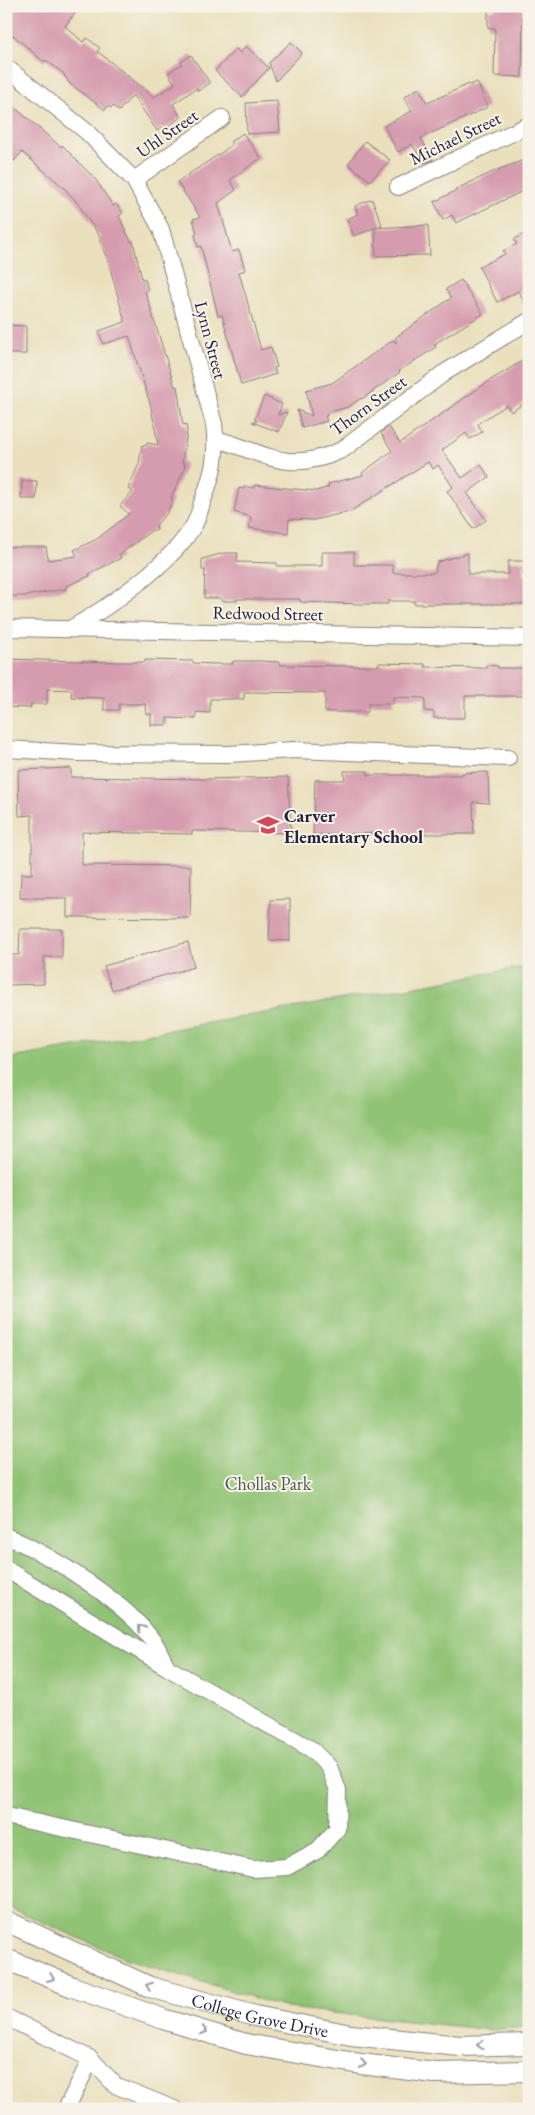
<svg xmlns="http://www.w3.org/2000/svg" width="535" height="2115" font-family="'EB Garamond',serif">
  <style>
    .green { fill: #90c374; stroke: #597258 }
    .building { fill: #d59baf }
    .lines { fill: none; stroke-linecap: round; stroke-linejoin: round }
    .minor-casing { stroke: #86817c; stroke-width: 18 }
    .major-casing { stroke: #86817c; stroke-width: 22 }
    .minor { stroke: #fff; stroke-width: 16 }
    .major { stroke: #fff; stroke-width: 20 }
    .oneway { stroke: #9c9ca7 }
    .labels { text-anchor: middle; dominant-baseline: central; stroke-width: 4; stroke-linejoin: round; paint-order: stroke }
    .street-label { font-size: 18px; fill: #22223b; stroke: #f7f3e8 }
    .poi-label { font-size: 18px; font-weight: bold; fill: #22223b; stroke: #f7f3e8; text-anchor: start }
    .park-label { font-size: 18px; fill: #485a4f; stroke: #f7f3e8 }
  </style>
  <rect width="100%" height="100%" fill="#f7f3e8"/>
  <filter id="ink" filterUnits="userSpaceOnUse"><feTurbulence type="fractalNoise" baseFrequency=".02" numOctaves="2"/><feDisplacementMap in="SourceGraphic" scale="10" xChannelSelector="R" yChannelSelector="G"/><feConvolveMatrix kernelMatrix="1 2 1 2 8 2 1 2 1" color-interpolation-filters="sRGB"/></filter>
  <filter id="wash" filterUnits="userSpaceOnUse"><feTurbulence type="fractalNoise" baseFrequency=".0096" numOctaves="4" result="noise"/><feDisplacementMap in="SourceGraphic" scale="20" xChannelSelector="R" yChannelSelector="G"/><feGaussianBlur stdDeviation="1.12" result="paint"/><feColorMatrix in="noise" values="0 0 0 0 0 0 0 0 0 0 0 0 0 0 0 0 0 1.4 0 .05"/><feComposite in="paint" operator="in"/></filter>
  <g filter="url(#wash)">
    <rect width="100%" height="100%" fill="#eae0bd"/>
    <path class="green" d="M529,966v1061l-38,3 -204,-22 -163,-50 -118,-52v-847z"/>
    <g id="blocks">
      <path class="building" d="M6,6h74l-15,20 18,16 4,-4 13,10 -3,3 57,46 21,-13 -7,-11 14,-9 -1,-2 10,-7 19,28 -12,8 -1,-3 -24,16 8,13 -17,12 -2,-2 -5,4 -24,-36 -14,16 -6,-5 -2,2 -3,-2 -3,4 -36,-27 -6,-10 -17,-13 -2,2 -31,-27 -7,8z
        M495,7l28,2 -1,68 -28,-1 1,-48h-7v-18h7z
        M291,42l11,11 -26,28 -7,-18z
        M246,46l23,22 -27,29 -27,-26 21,-22 4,4z
        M477,82l11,25 -67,31 12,22 -9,3 -12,-19 -14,8 -14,-26 28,-15 -8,-14 15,-9 8,15 42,-19 1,1z
        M6,100l55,47 1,-2 29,30 1,-1 21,32 3,-2 7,9 -4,3 12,26 2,-1 9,38h3l3,11 -3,1 30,96 2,-1 6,39 3,-1 1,8 -5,31h3l-1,7 -13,28 2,2 -6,13 -11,12 1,5h-5l-33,25 2,3 -32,16 1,2 -24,10v3l-42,7h-18v-49h40l2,13 29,-4 -3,-6 23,-11 32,-25 -9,-8 13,-15 -5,-2 11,-25 3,-19 4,1 1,-3 11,2 -7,-38 -22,-71 -26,8 -4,-13 26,-9 -17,-61 -9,-22 2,-1 -25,-37 -14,-15 -40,-34 -8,9 -8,-6z
        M277,101l3,31 -33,2 -1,-31z
        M243,133l18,25 -31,22 6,10 -18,13 14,49 7,-2 6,20 -6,2 22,78 10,-3 6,20 -3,1 2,6 -35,11 -19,-70 -4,1 -17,-70 -3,1 -3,-13 2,-1 -4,-14 7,-2 -23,-35 47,-31 8,-7 -2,-2z
        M365,141l25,19 -20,21 -22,-17z
        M529,158v30l-73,35 -4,-8 -9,5 -9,-18 23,-12 -1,-1 39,-18z
        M372,199l10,26 -28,11 -7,-17 11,-5 -3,-8z
        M428,225l2,30 -54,1 -1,-28z
        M529,232v79h-1l-9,-20 -22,11 -18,-35 26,-13 -2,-3 14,-7 -3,-5z
        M461,280l22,34 -49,30 2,3 -37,24 1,1 -38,27 -1,-1 -13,9 -22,6 1,3h-2l2,5 -25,7 -5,-18 15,6 -6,-26 26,-7 61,-43 3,3v-6l55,-39 -5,-9z
        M6,325l20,1v28h-20z
        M529,357v43l-18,12 -4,-7 -27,17 -2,2 4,8 -12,7 -4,-6 -24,17 20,28 19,-13 8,12 -22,16 19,27 -13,9 -26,-38 6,-4 -15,-22 -5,4 -5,-7 -77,49 -37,9 -25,-1 -1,14 -39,-5 2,-11 -17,-5 5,-24 5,1v-3l10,2 1,-3 61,6 13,-4 -1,-3 35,-9 -1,-2 30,-22 -11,-18 8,-6 11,16 89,-62z
        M264,396l18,8 -4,11 9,-3 -8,20 -27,-10 5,-1 -2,-2z
        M22,481h15l-1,18h-15z
        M322,552h32v13h39v8h40l2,-1 2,-10 31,-9v21h40v-13h16l-1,14h6v29h-115v-3h-26v3h-28l-60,-2v-3h-63v2h-16v-3h-17l1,-28h-3v-11l22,-6h14l-1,9 40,1v3h45z
        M6,659l109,3h30v-2l48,1v2l21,1h19v-3h27l20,1v3l73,1h25l1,-3 46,1v3l61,1 1,-3 11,1v2h31v21h-3v7h-61v22h-31v-6l-9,-1v-13l-32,-1v7h-25v8h-43v-19l-81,-1v7h-34v14l-14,-1v7l-29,-1v7h-16v-11h-5l-1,-10h-26v6h-15v-12l-33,-1 1,-7 -25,-1v15h-16l-1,4 -24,-1z
        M71,768v9l134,2 83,-2 3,56 -99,-2v3l-110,-2v33l109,1 -1,52 -123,-1v-19h-47l1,-24h11v-59l-13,1 -1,-46z
        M344,771h24v4h94v-2l26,-1 1,31 -16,-1 1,32h-73v2l-26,-3 -62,2 2,-55h30z
        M290,899v42l-21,-1 2,-40z
        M20,929h42v28h-18v27l-37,1v-30h12z
        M188,942l6,25 -82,23 -8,-24z"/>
    </g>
  </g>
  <g filter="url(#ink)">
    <use href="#blocks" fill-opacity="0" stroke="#86817c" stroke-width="1"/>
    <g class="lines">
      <g class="minor-casing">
        <path id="minor" d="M6,67l81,65 47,48 27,49 53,195c4,32 -1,50 -12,79 -2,7 -4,15 -8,22 -21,37 -85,82 -122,103
          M134,180l88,-62
          M398,187l131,-62
          M216,439c51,14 70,36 126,11l102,-77 85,-52
          M6,628l523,10
          M6,749l73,4 149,1 66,-4 214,8
          M6,1536c45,19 122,67 149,108 5,8 8,16 13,24
          M6,1569l162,99 143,81 18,18 9,23 -1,39 -19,21 -31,17 -34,2 -247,-53
          M6,2017l85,42 -25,50
          M91,2059l24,26 59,24"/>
      </g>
      <g class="major-casing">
        <g id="major">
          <path id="s1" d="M6,1921l144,66 105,29 96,19 109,11 69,-2"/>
          <path d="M6,1959l67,28 90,32 83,25 115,20 74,9 94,-2"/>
        </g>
      </g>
      <use href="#minor" class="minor"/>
      <use href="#major" class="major"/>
    </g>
    <defs><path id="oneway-chevron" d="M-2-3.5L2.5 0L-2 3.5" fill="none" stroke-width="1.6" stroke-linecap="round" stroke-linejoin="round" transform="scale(1.25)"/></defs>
    <g class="oneway">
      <use href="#oneway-chevron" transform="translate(141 1628) rotate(-131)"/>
      <use href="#oneway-chevron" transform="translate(51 1978) rotate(23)"/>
      <use href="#oneway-chevron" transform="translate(149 1986) rotate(-159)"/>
      <use href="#oneway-chevron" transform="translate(204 2031) rotate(17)"/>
      <use href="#oneway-chevron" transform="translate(480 2045) rotate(178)"/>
      <use href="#oneway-chevron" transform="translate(363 2064) rotate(8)"/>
    </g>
  </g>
  <defs>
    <g id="school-bare" transform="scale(1.725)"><path d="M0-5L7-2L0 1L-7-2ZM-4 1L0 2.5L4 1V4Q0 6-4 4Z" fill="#d1495b" stroke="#f7f3e8" stroke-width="2.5" paint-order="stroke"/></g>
  </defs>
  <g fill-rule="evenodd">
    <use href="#school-bare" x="268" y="825"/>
  </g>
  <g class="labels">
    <g class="street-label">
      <text transform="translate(167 133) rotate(-35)">Uhl Street</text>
      <text transform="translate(455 138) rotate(-26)">Michael Street</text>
      <text transform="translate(211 340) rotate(75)">Lynn Street</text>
      <text transform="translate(368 405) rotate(-36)">Thorn Street</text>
      <text transform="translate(268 613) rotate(1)">Redwood Street</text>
      <text stroke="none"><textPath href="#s1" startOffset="272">College Grove Drive</textPath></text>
    </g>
    <g class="poi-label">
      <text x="284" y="815">Carver<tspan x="284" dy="21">Elementary School</tspan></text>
    </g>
    <g class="park-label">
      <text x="268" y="1483">Chollas Park</text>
    </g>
  </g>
  <rect width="535" height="2115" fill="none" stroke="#f7f3e8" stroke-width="25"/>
</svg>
